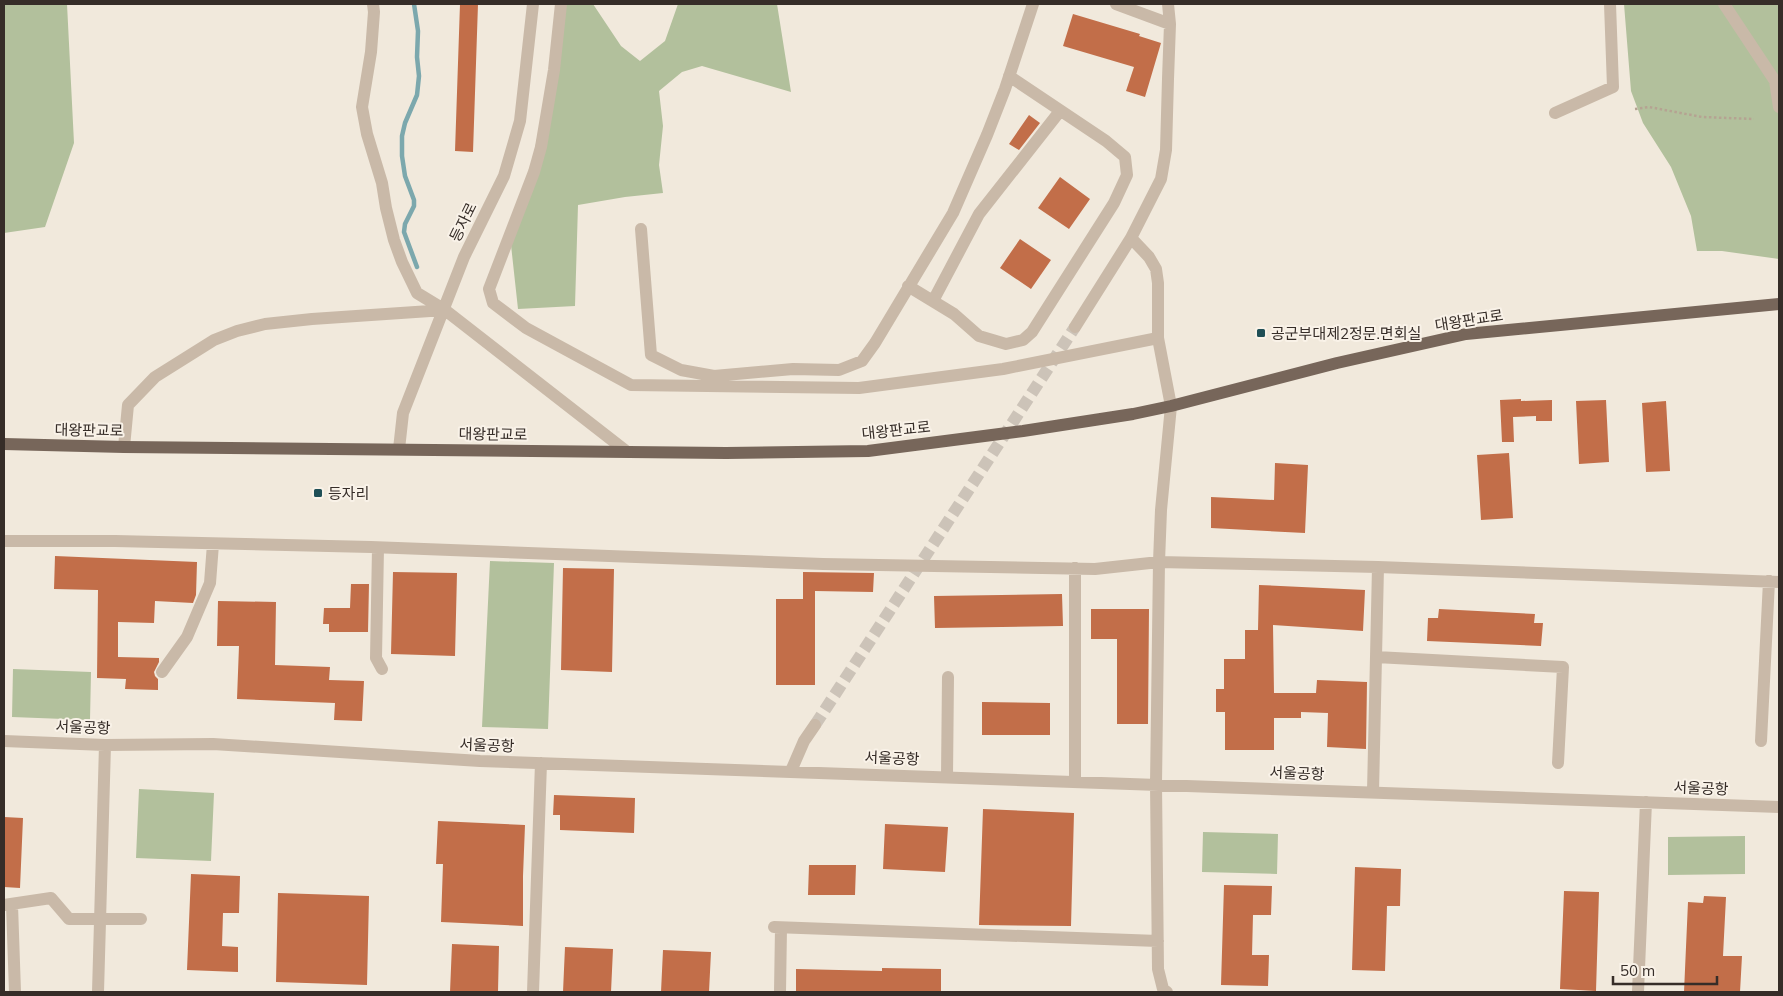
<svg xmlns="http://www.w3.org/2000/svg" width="1783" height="996" font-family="Mulish,'Noto Sans KR',sans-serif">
	<rect width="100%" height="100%" fill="#f1e9dc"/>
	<!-- green -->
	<path fill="#b2c09c" d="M4,4H67L74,143L45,227L4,233Z
		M564,4H593L621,46L640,61L665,41L678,4H777L791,92L702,66L682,72L659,91L663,126L659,165L663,193L625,197L578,205L575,306L518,309L511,245L520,223Z
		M1624,4H1779V259L1722,251H1697L1691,216L1671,167L1643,123L1631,91Z
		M490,561L554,563L548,729L482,727Z
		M13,669L91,672L90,720L12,717Z
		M139,789L214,793L211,861L136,858Z
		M1203,832L1278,834L1277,874L1202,872Z
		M1745,836V874L1668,875V837Z"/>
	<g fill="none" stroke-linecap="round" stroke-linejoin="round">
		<!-- stream -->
		<path stroke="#7ca8ad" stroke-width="4.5" d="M414,4L418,31L417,57L419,76L417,95L405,123L402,136V156L405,176L414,200V206L405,224L404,232L417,267"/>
	</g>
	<!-- building -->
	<path fill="#c26e49" d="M460,4H478L473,152L455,151Z
		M1073,14L1140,34L1139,36L1161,43L1145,97L1126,91L1134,67L1063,46Z
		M1029,115L1040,123L1019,150L1009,144Z
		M1060,177L1090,199L1069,229L1038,208Z
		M1020,239L1051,260L1031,289L1000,268Z
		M1521,399V401L1552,400V421H1536V416L1513,417L1514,442H1502L1500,400Z
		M1606,400L1609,462L1579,464L1576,401Z
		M1666,401L1670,471L1646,472L1642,403Z
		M1509,453L1513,518L1481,520L1477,455Z
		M1275,463L1308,465L1305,533L1211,528V497L1274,500Z
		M55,556L197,562L196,595L193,603L155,601L154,623L118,622V657L159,658V662L154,672L155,676L158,679V690L125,689L126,679L97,678L98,590L54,589Z
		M563,568L614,569L612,672L561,670Z
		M393,572L457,573L455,656L391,654Z
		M803,572L874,573L873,592L815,591V685H776V599H803Z
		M351,584H369L368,632H329V624H323L324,608H350Z
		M1259,585L1365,590L1363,631L1273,625L1274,693H1316L1317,680L1367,682L1366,749L1327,747L1328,713L1301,712V718H1274V750H1225V712H1216V689H1224V659H1245V630H1258Z
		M1062,594L1063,626L935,628L934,596Z
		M218,601L276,602L275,665L330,667L329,680L364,681L362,721L334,720L335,703L237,699L239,646H217Z
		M1091,609H1149L1148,724H1117V639H1091Z
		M1439,609L1535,614L1534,623H1543L1541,646L1427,641L1428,618H1438Z
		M982,702L1050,703V735H982Z
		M554,795L635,798L634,833L560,830V815H553Z
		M983,809L1074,813L1071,926L979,925Z
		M4,817L23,818L20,888L4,887Z
		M438,821L525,825L523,876V926L441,922L443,864H436Z
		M885,824L948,827L945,872L883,869Z
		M809,865H856L855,895H808Z
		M1355,867L1401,869L1400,906H1387L1385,971L1352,970Z
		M191,874L240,876L239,913H223L222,946L238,947V972L187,970Z
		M1224,885L1272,886L1271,915H1253L1252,955H1269L1268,986L1221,985Z
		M1564,891L1599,892L1596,991L1560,989Z
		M278,893L369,896L367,985L276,982Z
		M1704,896L1726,897L1723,956H1742L1740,992H1684L1688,902L1703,903Z
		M452,944L499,946L498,992H450Z
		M565,947L613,949L611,992H563Z
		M663,950L711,952L709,992H661Z
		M882,968L941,969V992H796V969L882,971Z"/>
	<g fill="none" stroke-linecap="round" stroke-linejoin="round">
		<!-- minor-tunnel -->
		<path stroke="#ccc3b8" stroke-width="12" stroke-dasharray="12 6" stroke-linecap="butt" d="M815,725L1075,327"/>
		<!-- path -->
		<path stroke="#b5a392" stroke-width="2.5" stroke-dasharray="2.5 2.5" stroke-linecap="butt" d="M1635,109L1649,107L1702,117L1754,119"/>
		<!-- minor -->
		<path stroke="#c9b9a8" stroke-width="12" d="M373,4L374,12L371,52L362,107L367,134L382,183L386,208L394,240L402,262L417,293L445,310L626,451
			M561,4L554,70L541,147L534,172L489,289L493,303L526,328L631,385L859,388L1003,369L1158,338
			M1116,4L1170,24
			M1724,4L1775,81L1779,107
			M1555,113L1613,87L1610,4
			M641,229L651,355L681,370L714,376L793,369L839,370L862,361L875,343L953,213L987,135L1005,89L1033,4
			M1131,238L1149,257L1156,269L1158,283V338L1171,406L1161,510L1159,562L1156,784L1158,969L1163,989L1167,992
			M908,286L954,314L979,336L1006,344L1023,340L1032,332L1114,203L1127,175L1125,157L1106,141L1009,76
			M933,301L979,214L1060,111
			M1075,327L1131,238L1161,179L1166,150L1168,79L1170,24L1168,4
			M124,447L128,405L155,377L214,340L237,331L265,324L312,319L445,310
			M399,449L403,413L464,257L504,176L520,121L533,4
			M4,541H115L371,547L823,564L1095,569L1159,562L1378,567L1779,582
			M378,548L376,658L382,669
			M1075,568V781
			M1376,657L1563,667L1558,763
			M162,672L187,637L210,583L213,544
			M4,741L105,745L213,744L480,761L1779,807
			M1761,741L1769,581
			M791,771L804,741L815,725
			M947,776L948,677
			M1373,792L1378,567
			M4,905L51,898L69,919H141
			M12,905L15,992
			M774,927L1158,941
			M98,992L105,745
			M533,992L541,763
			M780,992L781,928
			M1638,992L1646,802"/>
		<!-- major -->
		<path stroke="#77665a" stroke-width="12" d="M4,444L124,447L726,453L868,451L1023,431L1133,414L1171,406L1337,363L1466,334L1779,304"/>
	</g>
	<!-- markers -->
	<g fill="#1f4f56" stroke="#f9f2e8" stroke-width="2">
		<rect x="1256" y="328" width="10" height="10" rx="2.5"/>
		<rect x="313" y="488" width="10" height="10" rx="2.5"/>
	</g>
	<g text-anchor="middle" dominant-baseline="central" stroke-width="4" stroke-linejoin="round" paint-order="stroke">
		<!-- street labels -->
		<g font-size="15" fill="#362d28" stroke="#f9f2e8">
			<text transform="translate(463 222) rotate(-64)">등자로</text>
			<text transform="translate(1469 320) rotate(-9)">대왕판교로</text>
			<text transform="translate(89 430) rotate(1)">대왕판교로</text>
			<text transform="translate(896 430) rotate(-6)">대왕판교로</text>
			<text transform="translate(493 434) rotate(1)">대왕판교로</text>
			<text transform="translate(83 727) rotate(2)">서울공항</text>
			<text transform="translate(487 745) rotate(2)">서울공항</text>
			<text transform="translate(892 758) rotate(2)">서울공항</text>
			<text transform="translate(1297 773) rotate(2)">서울공항</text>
			<text transform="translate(1701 788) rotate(2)">서울공항</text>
		</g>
		<!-- poi labels -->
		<g font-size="15" fill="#362d28" stroke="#f9f2e8" text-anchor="start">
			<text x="1271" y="333">공군부대제2정문.면회실</text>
			<text x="328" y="493">등자리</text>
		</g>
	</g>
	<!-- border -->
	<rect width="1783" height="996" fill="none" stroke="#362d28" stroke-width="10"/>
	<!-- scale -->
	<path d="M1613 976v8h104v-8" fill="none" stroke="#362d28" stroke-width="2.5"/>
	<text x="1620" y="976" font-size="15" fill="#362d28" stroke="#f9f2e8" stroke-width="4" paint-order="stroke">50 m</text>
</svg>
